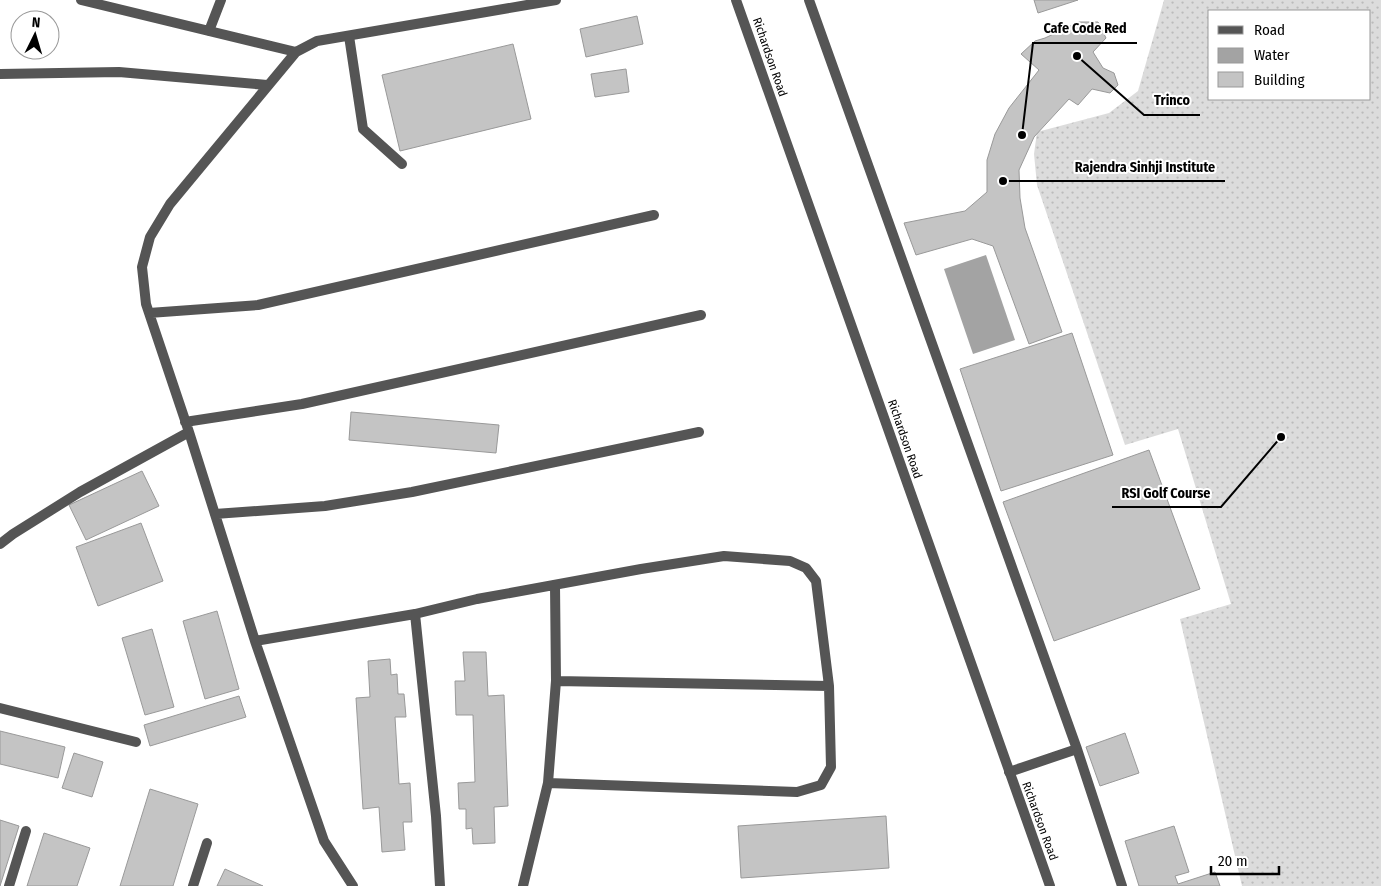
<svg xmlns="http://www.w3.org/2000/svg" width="1381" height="886" font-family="'Fira Sans Condensed',sans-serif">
	<defs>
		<pattern id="grass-dots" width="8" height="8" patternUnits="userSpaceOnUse" patternTransform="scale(1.25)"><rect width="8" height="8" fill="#dcdcdc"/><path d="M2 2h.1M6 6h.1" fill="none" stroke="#bbb" stroke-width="1.8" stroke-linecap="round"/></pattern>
	</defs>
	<rect width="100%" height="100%" fill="#fff"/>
	<!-- grass -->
	<path fill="url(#grass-dots)" fill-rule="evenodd" d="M1164,0H1381V886H1242L1180,619L1231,604L1178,429L1125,445L1037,185L1034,154L1037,132L1109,113L1138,91ZM1210,11H1370V99H1210Z"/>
	<!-- water -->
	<path fill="#a3a3a3" d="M986,255L1015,340L973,354L944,269Z"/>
	<!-- building -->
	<path fill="#c4c4c4" stroke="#999" d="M1034,0H1078L1038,13Z
		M637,16L643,44L586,57L580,29Z
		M1079,22H1098L1106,38L1093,52L1103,68L1114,73L1118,85L1110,93L1092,89L1078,105L1069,99L1034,137L1019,170L1020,198L1025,228L1062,332L1029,344L993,246L972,239L916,255L904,223L965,211L987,192V160L995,134L1009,108L1039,70L1021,54L1035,41L1045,38Z
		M513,44L531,119L400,151L382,75Z
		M626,69L629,92L595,97L591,74Z
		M1072,333L1113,455L1001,491L960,369Z
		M351,412L499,425L496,453L349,440Z
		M1149,450L1200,589L1054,641L1003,502Z
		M142,471L159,506L86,540L69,505Z
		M141,523L163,581L98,606L76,547Z
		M217,611L239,689L205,699L183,621Z
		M152,629L174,707L145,715L122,638Z
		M463,652H486L488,696L504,695L508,806L494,807L495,843L473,844L472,828L466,829V809H459L458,783L475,782L473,715H456L455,681H465Z
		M390,659L391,675L397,674L398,694H404L406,717H395L399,784L410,783L412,822H403L405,850L382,852L379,807L363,809L356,698L370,697L368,661Z
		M239,696L246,717L150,746L144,725Z
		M0,731L65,747L58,778L0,764Z
		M1125,733L1139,773L1100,786L1086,747Z
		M74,753L103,762L92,797L62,788Z
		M150,789L198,804L173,886H120Z
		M886,816L889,868L741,878L738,826Z
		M0,820L19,826L0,886Z
		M1174,826L1189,872L1175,876L1178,884L1215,872L1220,886H1139L1125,841Z
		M44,833L90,848L77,886H27Z
		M225,869L263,886H217Z"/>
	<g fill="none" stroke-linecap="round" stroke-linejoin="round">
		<!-- service -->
		<path stroke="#555" stroke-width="10" d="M81,0L296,52
			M809,0L1077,749L1122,886
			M209,31L221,0
			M349,36L363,129L402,164
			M0,74L119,72L267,85
			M149,313L258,305L654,215
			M185,422L302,404L701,315
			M215,514L325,506L412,492L699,432
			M0,544L13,534L80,492L189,432
			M415,614L436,816L440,886
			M255,641L415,614L477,599L641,569L724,556L790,561L806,568L816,581L829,686L831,767L821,785L797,792L548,783
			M556,681L829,686
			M0,708L136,742
			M1009,772L1077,749
			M9,886L26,831
			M193,886L207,843
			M353,886L324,841L255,641L189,432L146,304L142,267L150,237L170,204L296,52L317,41L556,0
			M523,886L548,783L556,681L555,585"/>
		<!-- tertiary -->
		<path stroke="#555" stroke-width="10" d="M736,0L1050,886"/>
	</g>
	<g text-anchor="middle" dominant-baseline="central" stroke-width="4" stroke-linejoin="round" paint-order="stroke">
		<!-- street labels -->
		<g font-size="12" fill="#000" stroke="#fff">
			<text transform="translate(770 57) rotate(71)">Richardson Road</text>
			<text transform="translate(905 439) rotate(71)">Richardson Road</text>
			<text transform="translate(1040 821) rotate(70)">Richardson Road</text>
		</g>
	</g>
	<!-- callouts -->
	<path fill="none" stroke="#000" stroke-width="2" d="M1022 135L1033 43H1137M1077 56L1144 115H1200M1003 181L1065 181H1225M1281 437L1221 507H1112"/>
	<g fill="#000" stroke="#fff" stroke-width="2">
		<circle cx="1022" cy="135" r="5"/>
		<circle cx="1077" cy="56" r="5"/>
		<circle cx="1003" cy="181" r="5"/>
		<circle cx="1281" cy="437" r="5"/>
	</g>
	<g font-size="14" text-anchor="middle" font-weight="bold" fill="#000" stroke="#fff" stroke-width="4" stroke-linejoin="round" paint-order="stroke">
		<text x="1085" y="33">Cafe Code Red</text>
		<text x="1172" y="105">Trinco</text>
		<text x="1145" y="172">Rajendra Sinhji Institute</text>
		<text x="1166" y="498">RSI Golf Course</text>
	</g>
	<!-- legend -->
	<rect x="1208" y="10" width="162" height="90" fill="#ffffff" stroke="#999999"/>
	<rect x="1218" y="26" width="25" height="8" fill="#555555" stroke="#999999"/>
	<text x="1254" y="35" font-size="15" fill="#000000">Road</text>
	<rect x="1218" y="48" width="25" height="15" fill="#a3a3a3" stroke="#999999"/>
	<text x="1254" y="60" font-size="15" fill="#000000">Water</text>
	<rect x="1218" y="72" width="25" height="15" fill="#c4c4c4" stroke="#999999"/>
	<text x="1254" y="85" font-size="15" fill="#000000">Building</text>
	<!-- north arrow -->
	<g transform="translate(35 35) rotate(5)"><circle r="24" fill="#ffffff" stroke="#999999"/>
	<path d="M0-4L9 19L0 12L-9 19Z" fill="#000000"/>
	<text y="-8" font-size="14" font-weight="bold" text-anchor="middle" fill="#000000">N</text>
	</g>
	<!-- scale -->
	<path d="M1211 866v8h68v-8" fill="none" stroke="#000000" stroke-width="2.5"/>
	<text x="1218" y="866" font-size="15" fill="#000000" stroke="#ffffff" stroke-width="4" paint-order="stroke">20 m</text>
</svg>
